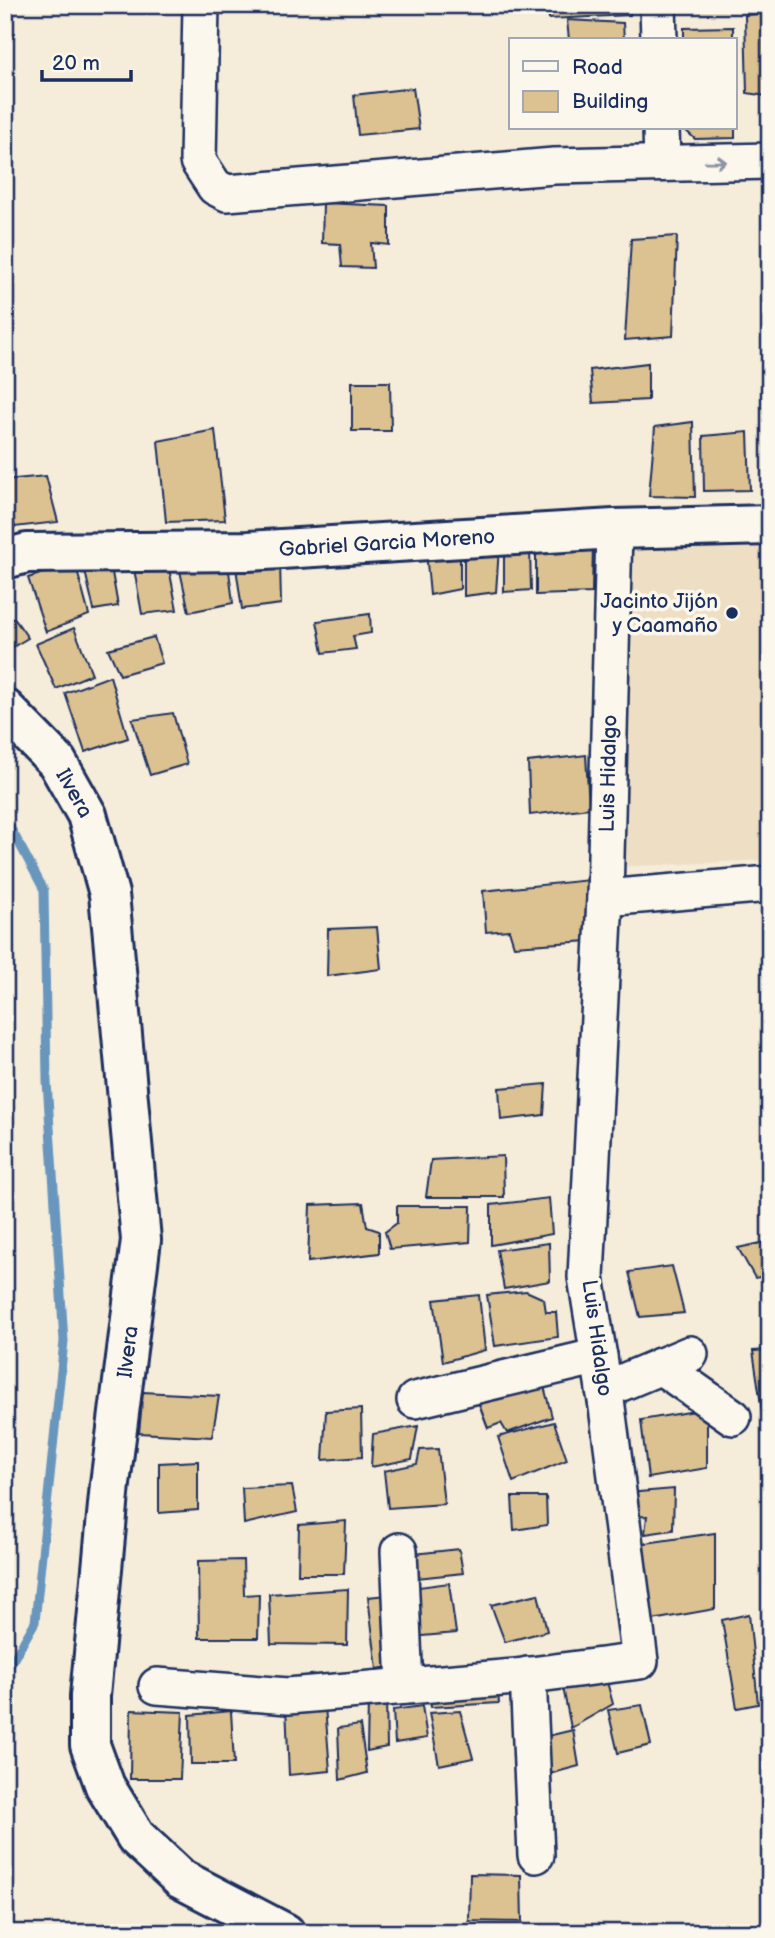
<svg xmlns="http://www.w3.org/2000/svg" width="775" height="1938" font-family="'Balsamiq Sans',sans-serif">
	<rect width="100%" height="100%" fill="#f5ecda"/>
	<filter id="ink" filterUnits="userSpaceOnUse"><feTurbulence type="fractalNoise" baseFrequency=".0143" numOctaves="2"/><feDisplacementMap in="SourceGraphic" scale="14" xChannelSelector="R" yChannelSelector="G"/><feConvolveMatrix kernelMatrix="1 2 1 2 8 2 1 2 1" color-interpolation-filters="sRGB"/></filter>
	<g filter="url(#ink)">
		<!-- built -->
		<path fill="#eedfc4" d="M664,5H770V11L664,14Z
			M770,537V860L615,867L625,542Z"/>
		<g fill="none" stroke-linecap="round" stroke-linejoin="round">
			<!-- stream -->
			<path stroke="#6896bd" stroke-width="9" d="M5,817L44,890L47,1082L64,1341L35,1622L5,1674"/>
		</g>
		<!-- building -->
		<path fill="#dcc191" stroke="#1b2f5e" stroke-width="2" d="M548,5H630V15L549,19Z
			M770,13V41H764L766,96L747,93L745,15Z
			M567,20L623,23L624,40H569Z
			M733,27V40H684V28Z
			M413,88L419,129L358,135L354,95Z
			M683,128H735V138L695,139Z
			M323,203L389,206V245L371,243L373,268L342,267L340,244L322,243Z
			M677,236L673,336L625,340L631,239Z
			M648,363V400L593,403L590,370Z
			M352,382H390L391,431H352Z
			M693,422L695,497L649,496L655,427Z
			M215,430L225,520L166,522L158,441Z
			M748,432L750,490L704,491L703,436Z
			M46,476L58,522L15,527L5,492V480Z
			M593,543L592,593L536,595V547Z
			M460,548V589L430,595L426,552Z
			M464,548H499L496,592L464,596Z
			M530,548L531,590L504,592V550Z
			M280,560L281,604L242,609L235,561Z
			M75,563L89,615L46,632L28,578Z
			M228,563L233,603L189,612L179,566Z
			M111,567L118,606L94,610L85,571Z
			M169,568L177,610L142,614L134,569Z
			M370,614L371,633L353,636L356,649L323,653L317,621Z
			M14,618L28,638L11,648L5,639V624Z
			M74,628L92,674L56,689L36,644Z
			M154,637L162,663L120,675L108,649Z
			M110,676L128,738L85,752L65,693Z
			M173,713L187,764L150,775L132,719Z
			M586,755L589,808L530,815L528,762Z
			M589,880V941L514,946L509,930L486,932L483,891Z
			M377,927L381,969L327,976L328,929Z
			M546,1084L544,1115L501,1120L499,1088Z
			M503,1156L504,1197H426L431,1160Z
			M549,1198L552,1234L491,1245V1205Z
			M363,1203L367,1227L379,1231V1253L308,1262L310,1205Z
			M397,1206H471L470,1242L390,1249L385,1232L397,1223Z
			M770,1241V1275L755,1278L738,1248Z
			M549,1243L550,1281L504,1289L497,1250Z
			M672,1266L684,1313L640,1317L629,1272Z
			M526,1291L544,1299L546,1312H556L558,1337L495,1346L487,1295Z
			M479,1295L485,1350L443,1362L434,1300Z
			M770,1350V1409L762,1411L753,1351Z
			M540,1371L552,1417L507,1433L501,1423L488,1428L474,1391Z
			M143,1392L219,1396L212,1437L139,1433Z
			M361,1409L362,1457L323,1460L326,1411Z
			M707,1409V1468L648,1478L641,1420Z
			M554,1422L567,1460L513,1482L498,1437Z
			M418,1426L412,1459L371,1467L373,1434Z
			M438,1449L444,1504L388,1508L384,1471L417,1464L420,1450Z
			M198,1461V1510L159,1513V1463Z
			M292,1486L297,1512L244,1524L242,1488Z
			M674,1489L673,1530L645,1534L647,1516L625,1517L627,1493Z
			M512,1497H546L547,1525L514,1530Z
			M346,1521L344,1574H298L299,1525Z
			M715,1533V1609L641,1622L632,1545Z
			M459,1549L463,1573L408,1579L405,1555Z
			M243,1560L244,1595L259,1594L258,1638H199L198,1561Z
			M449,1583L456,1633L411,1637L403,1589Z
			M348,1589L347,1645L271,1644L269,1594Z
			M538,1594L547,1631L505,1642L491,1605Z
			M387,1595L401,1665L377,1669L368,1597Z
			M749,1614L758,1704L737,1708L722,1620Z
			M603,1667L613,1704L571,1728L561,1677Z
			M497,1684L499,1703L431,1707L427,1691Z
			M386,1698L387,1747L367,1751L368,1700Z
			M642,1705L651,1745L618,1753L608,1710Z
			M286,1706H325L330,1771L289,1775Z
			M422,1706L427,1738L395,1743L393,1710Z
			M131,1710L183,1712L180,1779H130Z
			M231,1711L234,1764H191L190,1715Z
			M460,1711L473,1758L439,1765L429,1713Z
			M360,1725L367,1773L340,1780L338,1728Z
			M573,1730L579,1766L538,1777L535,1739Z
			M470,1874L521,1875L522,1922L469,1921Z"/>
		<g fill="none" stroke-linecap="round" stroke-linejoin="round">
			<defs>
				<g id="street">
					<path d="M201,5L198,161L215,187L227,193L554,166L770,161"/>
					<path d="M658,5L659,40"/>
					<path d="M661,128L662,163"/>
					<path d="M605,898L770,884"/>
					<path d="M660,1366L733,1417"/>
					<path d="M604,1390L690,1354"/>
					<path d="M415,1400L599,1356"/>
					<path d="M399,1551L405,1686"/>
					<path d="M528,1675L536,1855"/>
					<path id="s1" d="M157,1686L288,1696L515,1677L640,1661L607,1407L586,1277L605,898L614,529"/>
				</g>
				<g id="secondary">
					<path id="s2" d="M5,559L27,553L248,551L614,529L770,525"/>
					<path id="s3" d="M5,709L57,762L87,815L109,894L141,1240L110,1484L90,1696V1745L105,1786L136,1837L181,1879L285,1933"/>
				</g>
			</defs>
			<!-- street casing -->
			<use href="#street" stroke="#1b2f5e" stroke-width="40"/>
			<!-- secondary casing -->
			<use href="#secondary" stroke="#1b2f5e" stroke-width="44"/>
			<!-- street -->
			<use href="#street" stroke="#fbf7ec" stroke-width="35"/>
			<!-- secondary -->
			<use href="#secondary" stroke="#fbf7ec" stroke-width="38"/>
		</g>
		<!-- one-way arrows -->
		<defs><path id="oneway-shaft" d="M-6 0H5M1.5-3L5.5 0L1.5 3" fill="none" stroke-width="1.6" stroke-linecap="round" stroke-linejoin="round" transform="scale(1.75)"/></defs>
		<use stroke="#8b93a5" href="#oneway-shaft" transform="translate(716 162) rotate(-1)"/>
	</g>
	<!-- markers -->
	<circle fill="#1b2f5e" stroke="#fbf7ec" stroke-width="2.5" cx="732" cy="613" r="7"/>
	<g text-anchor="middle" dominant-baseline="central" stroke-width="7" stroke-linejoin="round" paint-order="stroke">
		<!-- street labels -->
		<g font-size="21" fill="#1b2f5e" stroke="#fbf7ec">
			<text stroke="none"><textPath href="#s2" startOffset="383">Gabriel Garcia Moreno</textPath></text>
			<text stroke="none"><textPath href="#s1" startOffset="1377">Luis Hidalgo</textPath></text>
			<text stroke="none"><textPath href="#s3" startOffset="110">Ilvera</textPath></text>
			<text transform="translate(597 1338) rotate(82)">Luis Hidalgo</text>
			<text transform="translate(128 1352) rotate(-83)">Ilvera</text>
		</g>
		<!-- poi labels -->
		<g font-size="21" fill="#1b2f5e" stroke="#fbf7ec" text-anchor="end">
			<text x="718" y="601">Jacinto Jijón<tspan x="718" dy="24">y Caamaño</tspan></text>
		</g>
	</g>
	<!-- margin -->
	<rect width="775" height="1938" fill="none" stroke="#fbf7ec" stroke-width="28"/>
	<rect x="14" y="14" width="747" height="1910" fill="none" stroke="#1b2f5e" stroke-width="2.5" filter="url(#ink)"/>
	<!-- legend -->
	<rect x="509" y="38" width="228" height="91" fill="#fbf7ec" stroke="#a1a7b3" stroke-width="2"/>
	<rect x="523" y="61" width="35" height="10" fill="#fbf7ec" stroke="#a1a7b3" stroke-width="2"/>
	<text x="572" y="74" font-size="21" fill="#1b2f5e">Road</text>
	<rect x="523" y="91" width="35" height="21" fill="#dcc191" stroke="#a1a7b3" stroke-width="2"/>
	<text x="572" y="108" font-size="21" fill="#1b2f5e">Building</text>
	<!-- scale -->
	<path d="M42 70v10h89v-10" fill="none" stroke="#1b2f5e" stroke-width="3.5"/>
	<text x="52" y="70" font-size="21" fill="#1b2f5e" stroke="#fbf7ec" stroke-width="5" paint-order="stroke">20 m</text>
</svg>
